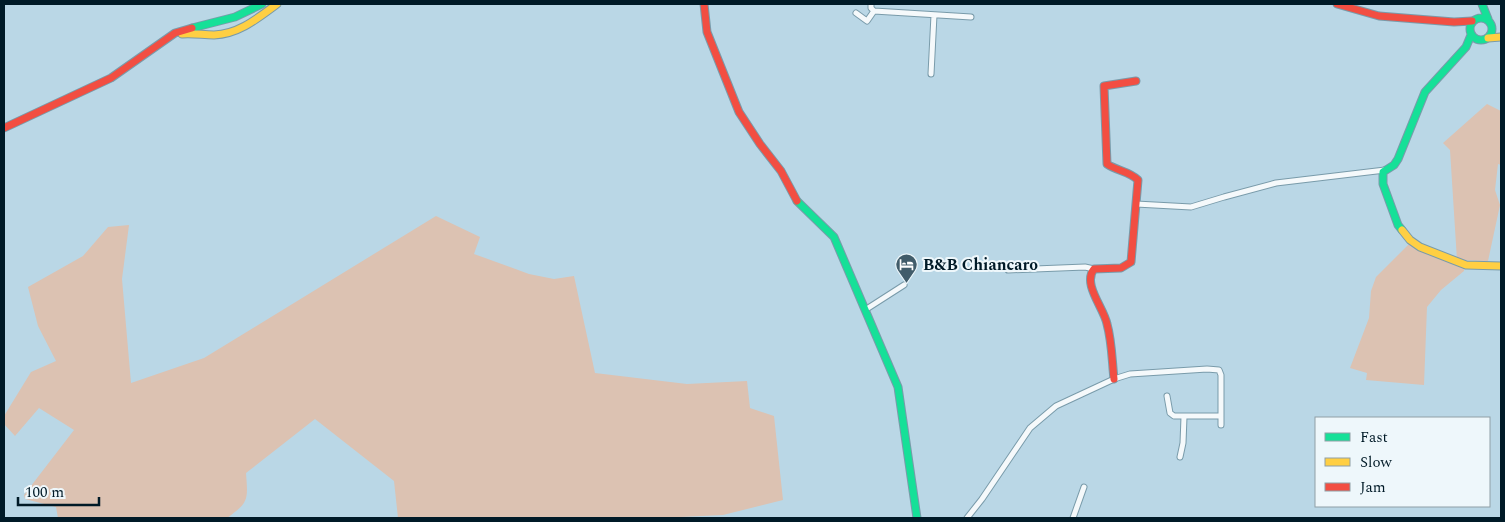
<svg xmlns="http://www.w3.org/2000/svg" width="1505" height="522" font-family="Spectral,serif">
	<rect width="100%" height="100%" fill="#bad7e6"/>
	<!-- green -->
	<path fill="#dcc2b2" d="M1487,104L1501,111V165L1498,164L1495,190L1500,205L1488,261L1457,260L1450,150L1443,143Z
		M436,216L480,237L474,254L529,274L554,279L574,276L595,373L687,384L747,381L750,408L774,416L783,500L723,515L659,518H398L394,481L315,419L246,473C248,500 249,502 227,518H58L56,507L25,499L24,495L74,430L39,408L15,436L4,424V416L31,372L56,361L38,326L28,287L83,256L108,227L129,225L122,279L131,383L204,358Z
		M1409,244L1464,266V271L1441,290L1427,307L1424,385L1366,380L1367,373L1350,368L1369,318L1371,291L1376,277Z"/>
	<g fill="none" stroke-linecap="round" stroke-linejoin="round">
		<defs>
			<path id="street" d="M871,4V8L874,11L971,17
				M856,13L867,21L874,11
				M931,74L934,15
				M1136,204L1191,207L1224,197L1276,183L1385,170
				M1008,270L1085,267L1094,269
				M865,310L904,285
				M1167,396L1170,413L1174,416H1221
				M1180,457L1183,443L1184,417
				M967,518L982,499L1030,428L1056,406L1114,379L1130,374L1207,369L1219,370L1221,375V425
				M1073,518L1084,487"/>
			<path id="fast" d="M1482,4L1488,19
				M1470 29a11 11 0 1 1 22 0a11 11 0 1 1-22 0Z
				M192,28L235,17L262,4
				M797,201L834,237L898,387L917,518
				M1402,230L1398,225L1383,184V172L1394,165L1398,159L1425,92L1466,47L1471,35"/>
			<path id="slow" d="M182,34C193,33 203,35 214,35C239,34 258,18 277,4
				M1488,38L1501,37
				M1402,230L1410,240L1420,247L1466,265L1501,266"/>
			<path id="jam" d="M704,4L707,32L739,112L760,144L781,171L797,201
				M1337,4L1379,16L1454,22L1472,21
				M4,128L111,78L175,33L192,28
				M1114,379C1112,361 1112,342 1107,324C1104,308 1082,284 1094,269L1121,268L1131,262L1138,180C1129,171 1117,171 1107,164L1104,86L1136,81"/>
		</defs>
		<!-- street casing -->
		<use href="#street" stroke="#799baa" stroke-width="7"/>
		<!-- fast casing -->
		<use href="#fast" stroke="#799baa" stroke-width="9"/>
		<!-- slow casing -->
		<use href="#slow" stroke="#799baa" stroke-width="9"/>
		<!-- jam casing -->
		<use href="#jam" stroke="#799baa" stroke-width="9"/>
		<!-- street -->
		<use href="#street" stroke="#f5f9fb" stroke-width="5"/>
		<!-- fast -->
		<use href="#fast" stroke="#16e098" stroke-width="7"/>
		<!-- slow -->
		<use href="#slow" stroke="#ffcf43" stroke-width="7"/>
		<!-- jam -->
		<use href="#jam" stroke="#f24e42" stroke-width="7"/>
	</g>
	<!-- icons -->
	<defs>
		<symbol id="hotel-pin" viewBox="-11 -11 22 30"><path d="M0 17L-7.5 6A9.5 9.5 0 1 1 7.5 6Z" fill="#415c6a" stroke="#eef7fb"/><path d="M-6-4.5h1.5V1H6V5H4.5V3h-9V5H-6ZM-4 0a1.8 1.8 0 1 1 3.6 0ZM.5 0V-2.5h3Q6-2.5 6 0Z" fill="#fff"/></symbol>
	</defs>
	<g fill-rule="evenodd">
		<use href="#hotel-pin" x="894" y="252" width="25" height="34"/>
	</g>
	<g text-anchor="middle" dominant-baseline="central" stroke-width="4" stroke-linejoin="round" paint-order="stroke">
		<!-- poi labels -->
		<g font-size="16" font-weight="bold" fill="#001a27" stroke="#eef7fb" text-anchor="start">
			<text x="923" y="265">B&amp;B Chiancaro</text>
		</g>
	</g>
	<!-- border -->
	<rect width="1505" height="522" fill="none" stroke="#001a27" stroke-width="10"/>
	<!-- legend -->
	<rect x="1315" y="417" width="175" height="90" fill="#eef7fb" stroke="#8f9fa6"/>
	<rect x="1325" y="433" width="25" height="8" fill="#16e098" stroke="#8f9fa6"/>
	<text x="1360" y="442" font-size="15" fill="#001a27">Fast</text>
	<rect x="1325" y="458" width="25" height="8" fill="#ffcf43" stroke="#8f9fa6"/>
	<text x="1360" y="467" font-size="15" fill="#001a27">Slow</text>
	<rect x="1325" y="483" width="25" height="8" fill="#f24e42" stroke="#8f9fa6"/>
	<text x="1360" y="492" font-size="15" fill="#001a27">Jam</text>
	<!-- scale -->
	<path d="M18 497v8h81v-8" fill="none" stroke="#001a27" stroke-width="2.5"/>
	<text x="25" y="497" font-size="15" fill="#001a27" stroke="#eef7fb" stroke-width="4" paint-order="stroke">100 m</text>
</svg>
